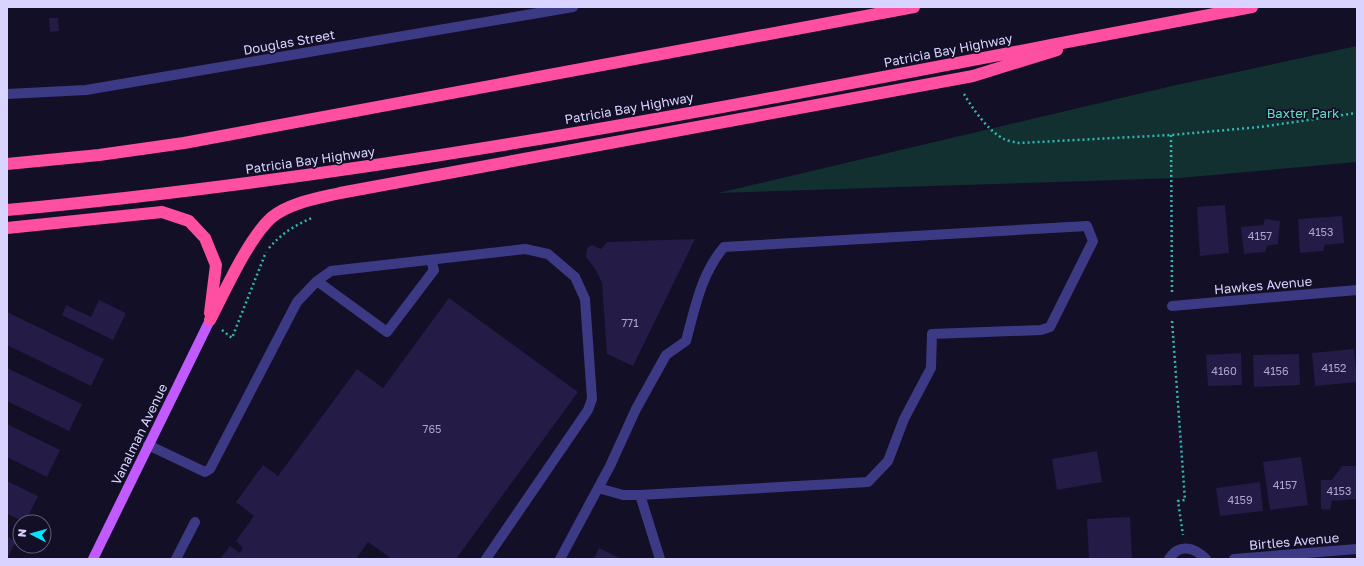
<svg xmlns="http://www.w3.org/2000/svg" width="1364" height="566" font-family="'Golos Text',sans-serif">
	<rect width="100%" height="100%" fill="#130f26"/>
	<!-- green -->
	<path fill="#12302f" d="M1357,46V162L1179,178L718,193L1172,86Z"/>
	<!-- building -->
	<path fill="#241b47" d="M49,18H58L59,31L50,32Z
		M1225,205L1229,253L1200,256L1197,207Z
		M1342,216L1344,243L1325,245L1323,251L1300,253L1298,219Z
		M1265,219L1280,221L1278,244L1267,246L1265,252L1244,254L1241,227L1263,225Z
		M695,239L633,366L607,354L602,283L596,270L586,257L587,248L592,245L601,249L607,242Z
		M449,298L578,392L456,559H392L368,542L356,559H220L230,546L240,553L243,548L236,541L254,516L236,502L263,465L278,476L357,369L383,388Z
		M99,300L126,313L113,340L62,315L66,305L91,317Z
		M7,312L104,359L91,386L7,345Z
		M1354,349L1357,382L1315,386L1312,353Z
		M1241,353L1242,385L1208,386L1206,355Z
		M1299,354L1300,385L1254,387L1253,355Z
		M7,368L82,404L69,431L7,401Z
		M7,424L60,450L47,477L7,457Z
		M1097,451L1102,482L1057,490L1052,459Z
		M1301,457L1308,505L1270,510L1263,462Z
		M1342,466H1357V499L1332,501L1330,510L1321,509V480H1332Z
		M7,481L38,496L25,522L7,514Z
		M1260,482L1263,511L1220,516L1216,488Z
		M1130,517L1132,559H1089L1087,519Z
		M7,537L16,541L7,559Z
		M599,548L621,559H594Z"/>
	<g fill="none" stroke-linecap="round" stroke-linejoin="round">
		<!-- path -->
		<path stroke="#2fb8b0" stroke-width="2.5" stroke-dasharray="2 3" stroke-linecap="butt" d="M964,94C972,108 989,132 1004,139C1008,141 1014,142 1019,143L1171,135L1260,127L1357,113
			M1171,135L1172,292
			M269,248C281,234 295,225 312,218
			M1172,321L1185,500L1178,501L1183,535
			M222,330L232,338L266,252"/>
		<!-- minor -->
		<path stroke="#3d3a85" stroke-width="10" d="M7,94L86,90L573,7
			M317,281L387,332L434,270L431,260
			M1172,306L1357,290
			M148,445L205,472L210,469L297,302L317,281L331,271L525,249L548,254L575,277L585,299L592,399L588,410L486,559
			M640,495L660,559
			M176,559L195,522
			M560,559L610,466L636,409L666,355L686,341C695,308 701,274 724,247L1087,226L1093,241L1050,327L1041,330L932,334L931,368L904,419L888,461L868,482L640,495H623L598,488
			M1169,559C1179,543 1194,547 1206,559
			M1234,559L1357,549"/>
		<!-- major -->
		<path stroke="#c25bff" stroke-width="10" d="M93,559L210,320"/>
		<!-- highway -->
		<path stroke="#ff4fa3" stroke-width="12" d="M7,164L99,155L184,143L914,7
			M7,210C426,172 839,84 1252,7
			M7,228L162,212L189,221L205,238L216,265L210,313
			M210,320C225,291 248,239 271,218C288,203 319,198 340,193L973,76L1057,50"/>
	</g>
	<g text-anchor="middle" dominant-baseline="central" stroke-width="3.5" stroke-linejoin="round" paint-order="stroke">
		<!-- number labels -->
		<g font-size="11" fill="#aca6d1">
			<text x="1321" y="231">4153</text>
			<text x="1260" y="235">4157</text>
			<text x="630" y="322">771</text>
			<text x="1334" y="367">4152</text>
			<text x="1224" y="370">4160</text>
			<text x="1276" y="370">4156</text>
			<text x="432" y="428">765</text>
			<text x="1285" y="484">4157</text>
			<text x="1339" y="490">4153</text>
			<text x="1240" y="499">4159</text>
		</g>
		<!-- street labels -->
		<g font-size="13" fill="#d9d4ff" stroke="#130f26">
			<text transform="translate(289 42) rotate(-10)">Douglas Street</text>
			<text transform="translate(948 50) rotate(-11)">Patricia Bay Highway</text>
			<text transform="translate(629 108) rotate(-10)">Patricia Bay Highway</text>
			<text transform="translate(310 160) rotate(-8)">Patricia Bay Highway</text>
			<text transform="translate(1263 285) rotate(-5)">Hawkes Avenue</text>
			<text transform="translate(139 434) rotate(-64)">Vanalman Avenue</text>
			<text transform="translate(1294 541) rotate(-5)">Birtles Avenue</text>
		</g>
		<!-- park labels -->
		<g font-size="13" fill="#5fe0c0" stroke="#130f26">
			<text x="1303" y="113">Baxter Park</text>
		</g>
	</g>
	<!-- border -->
	<rect width="1364" height="566" fill="none" stroke="#d9d4ff" stroke-width="16"/>
	<!-- north arrow -->
	<g transform="translate(32 534) rotate(276)"><circle r="19" fill="#130f26" stroke="#625e7d"/>
	<path d="M0-3L7 15L0 10L-7 15Z" fill="#00e5ff"/>
	<text y="-6" font-size="11" font-weight="bold" text-anchor="middle" fill="#d9d4ff">N</text>
	</g>
</svg>
